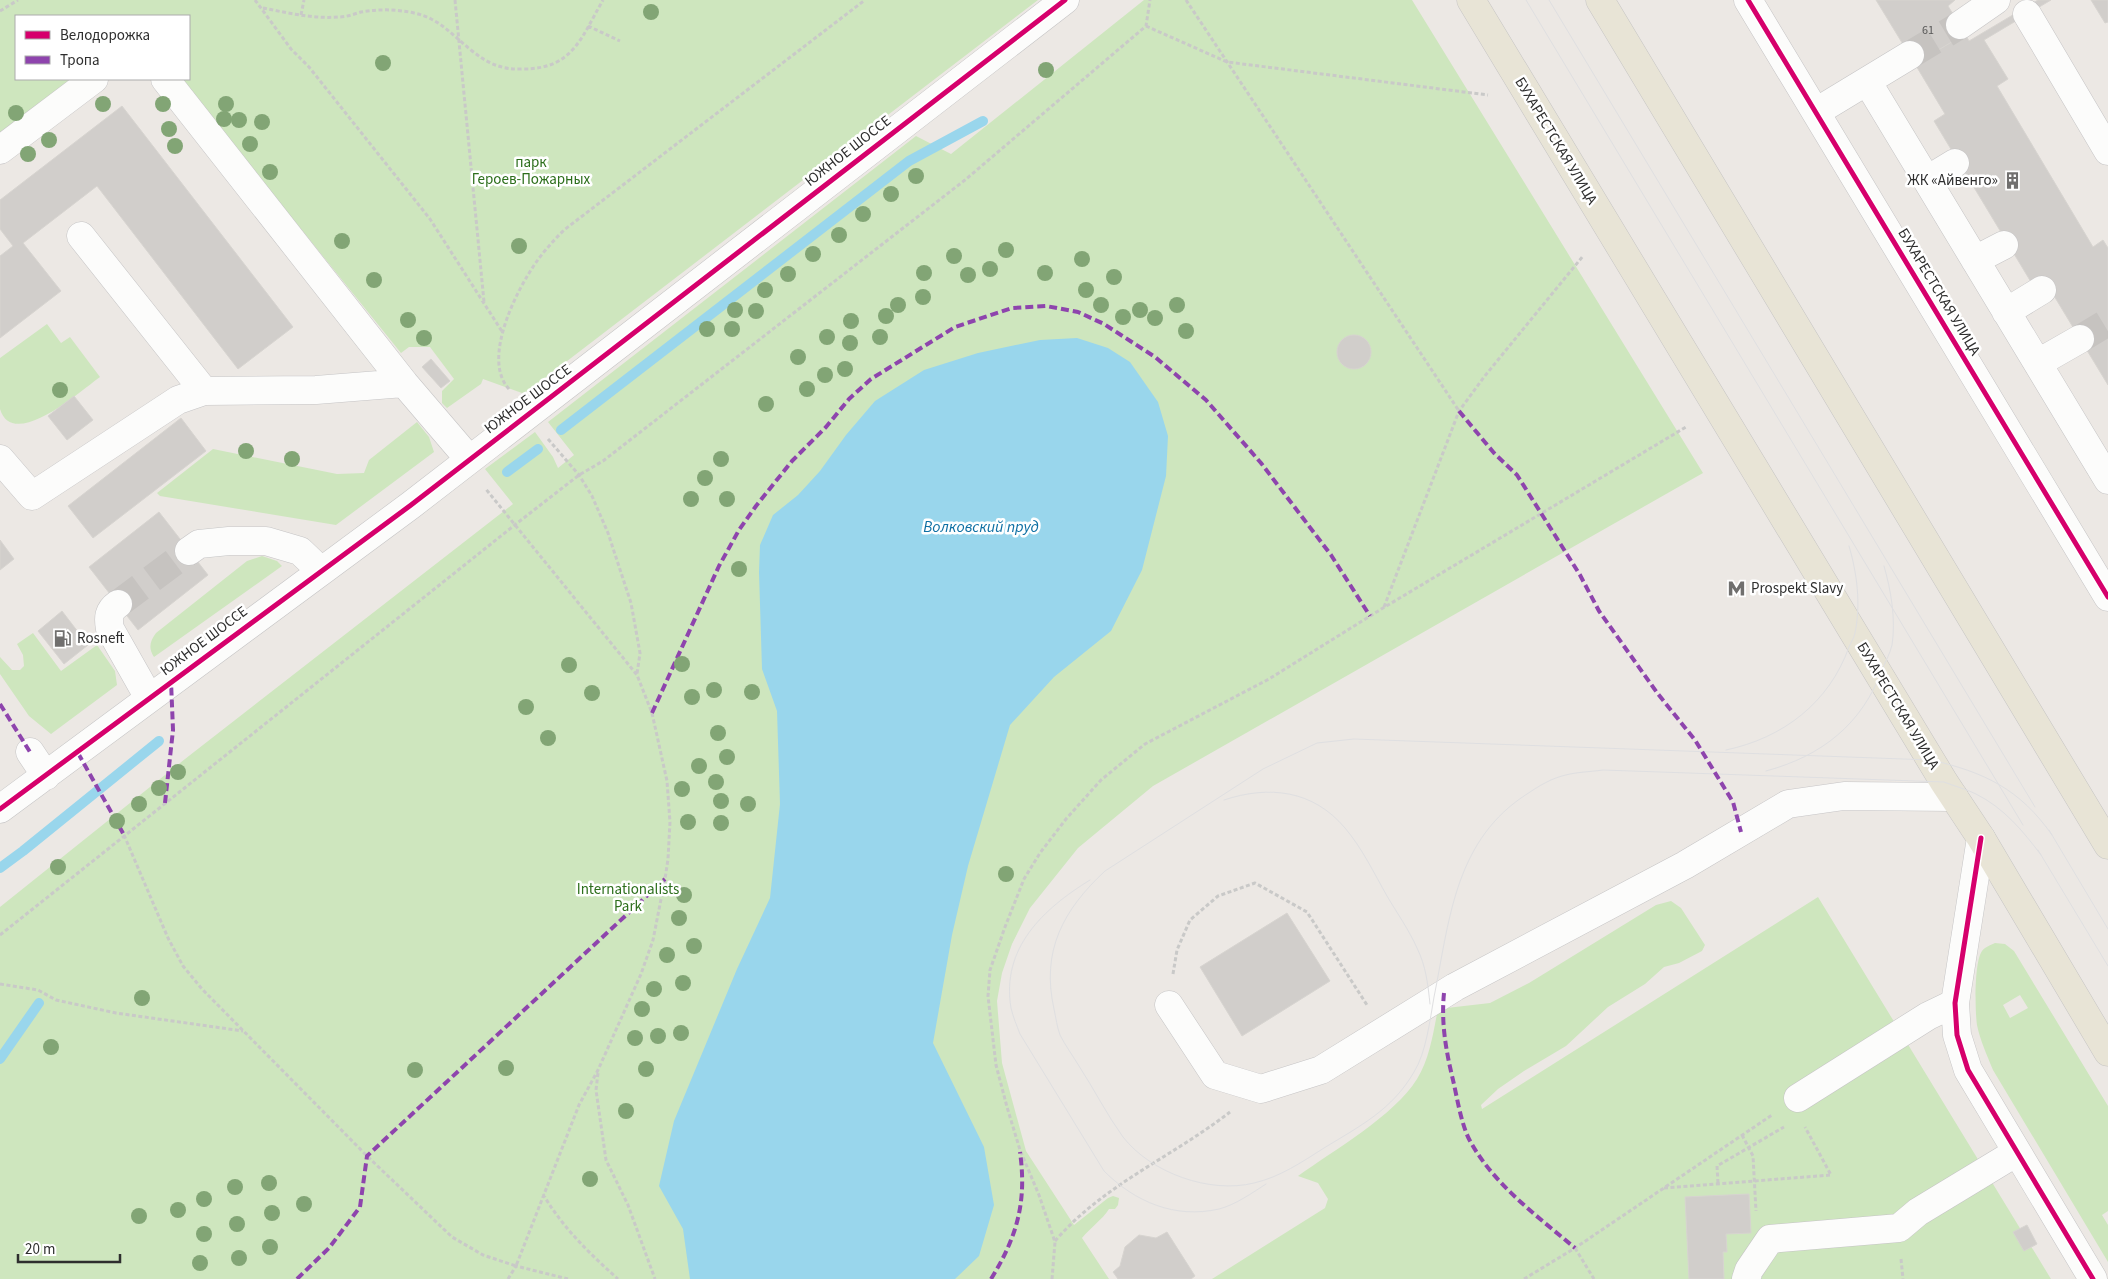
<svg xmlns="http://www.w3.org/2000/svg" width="2108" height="1279" font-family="'Source Sans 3',sans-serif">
	<rect width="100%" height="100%" fill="#ece8e4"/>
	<!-- green -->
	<path fill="#cee6be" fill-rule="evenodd" d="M0,0H1038L528,391L522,393L483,379L481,384L447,408L442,403V391L454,379L430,347H409L401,353L180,79H189V16H16V79H77L0,139Z
		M1144,0H1412L1703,473L1153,786L1078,848L1030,908L1012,944L1002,973L997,1001L1002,1063L1026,1151L1074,1225L1108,1198L1113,1196L1119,1198L1118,1205L1115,1209H1109C1102,1220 1091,1227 1082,1238L1109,1279H0V907L185,759L513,504L485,469L535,432L553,457L558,468L574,455L548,422L916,136L951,154Z
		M47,324L61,343L70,337L100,377C83,389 13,452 0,409C0,399 0,370 0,358Z
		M417,422L429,437L434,452L336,525L160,496L157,493L213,449L337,474L364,473L369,460Z
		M262,556L277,561L282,566L154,657C148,648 150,641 156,633L247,561Z
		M33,633L61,671L97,645L115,671L117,685L51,734L29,716L0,674V657L12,670H20L24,666L23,655L17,644Z
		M1818,897L2051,1279H1212L1325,1208L1328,1199L1318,1183L1298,1176C1334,1150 1394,1116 1417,1079C1430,1058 1433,1033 1438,1009L1490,1003L1529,983L1656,905L1671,901L1681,908L1705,945L1702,951L1679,963L1664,967L1645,984L1608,1007L1566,1046L1524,1071L1498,1089L1481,1105L1482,1109Z
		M1995,943L2005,944L2014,951L2108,1106V1211L2102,1215L2108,1225V1262L1993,1070C1987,1055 1980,1040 1977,1025C1975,1012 1974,962 1982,951C1985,947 1991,945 1995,943ZM2020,995L2028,1008L2010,1018L2003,1005Z"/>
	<!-- water -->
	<path fill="#99d6ec" d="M1077,338L1108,348L1130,362L1158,402L1168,436L1166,476L1142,570L1111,631L1054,677L1010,725L968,866L952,935L933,1043L984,1147L994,1205L979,1256L955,1279H690L683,1229L659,1186L674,1121L737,969L770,898L780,804L777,711L762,669L759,572L760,545L773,515L798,495L820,471L846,435L875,401L924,370L978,353L1040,340Z"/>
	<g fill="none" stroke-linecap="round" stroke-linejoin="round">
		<!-- stream -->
		<path stroke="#99d6ec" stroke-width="10" d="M561,430L909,161L983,121
			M507,472L538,449
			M0,868L23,851L159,741
			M0,1059L39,1003"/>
	</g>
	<!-- building -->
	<path fill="#d1cecb" stroke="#d7d4d0" d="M1876,0H1955L1948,6L1965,34L1915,64Z
		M2038,0H2051L1984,40L2008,79L1997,86L2093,247L2103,240L2108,248V385L2045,281L2034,287L1934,121L1945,114L1915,64L1965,34L1969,41Z
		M2091,0H2108V22L2105,23Z
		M122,106L293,327L238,369L97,186L23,243L61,291L0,338V256L13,246L0,229V200Z
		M1337 352a17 17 0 1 1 34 0a17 17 0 1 1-34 0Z
		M431,359L450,381L441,388L422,367Z
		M74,396L93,420L67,440L48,416Z
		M181,418L206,451L93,538L68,506Z
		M159,512L208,575L138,630L89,567Z
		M0,540L14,559L0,570Z
		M62,611L88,645L64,664L38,631Z
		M1287,913L1330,981L1242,1036L1200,967Z
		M1749,1194L1751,1233L1726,1234L1727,1252H1723L1724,1279H1689L1685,1197Z
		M2027,1225L2037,1244L2024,1251L2013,1232Z
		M1167,1232L1195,1276L1191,1279H1118L1113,1272L1120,1266L1125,1247L1139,1235L1156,1238Z"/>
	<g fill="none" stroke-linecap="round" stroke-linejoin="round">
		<!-- minor-tunnel -->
		<path stroke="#c6c3c0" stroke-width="28" stroke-dasharray="28 14" stroke-linecap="butt" d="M1910,55L1960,25
			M2080,339L2108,322
			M118,604L189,551"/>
		<defs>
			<path id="minor" d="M1748,0L2108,597
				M2027,14L2108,151
				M1960,25L1996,0
				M165,79L404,383
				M1867,81L2108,480
				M1816,112L1910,55
				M0,150L94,79
				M1927,180L1955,163
				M81,236L204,391
				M1975,260L2004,245
				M2006,312L2042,290
				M2038,363L2080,339
				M0,459L32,496L178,400L204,391L316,390L404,383L469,459
				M189,551L199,544L229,541H266L300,551L320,570
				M118,604C108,611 108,618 110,629L149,698
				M30,752L46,776
				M0,809L411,505L1065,0
				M1981,838L1955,1003L1957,1035L1968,1070L2093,1279
				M1169,1005L1215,1075L1261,1089L1321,1070L1455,987L1685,865L1788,804L1844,796L1954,797
				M1798,1098L1928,1016L1955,1003
				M1746,1279L1749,1270L1770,1239L1899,1228L1918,1212L2017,1152"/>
			<path id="major" d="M1471,0L1944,782L1981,838L2108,1052
				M1600,0L2108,845"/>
		</defs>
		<!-- minor casing -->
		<use href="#minor" stroke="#c5c4c5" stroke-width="29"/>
		<!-- major casing -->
		<use href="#major" stroke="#c6c5c4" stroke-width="29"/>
		<!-- path -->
		<path stroke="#c9c9c8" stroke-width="3" stroke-dasharray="4 2.5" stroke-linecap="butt" d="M255,0L291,49L309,67L430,219L503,333
			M455,0L484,302
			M1186,0L1459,411
			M263,8C288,13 314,19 339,17C347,17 354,14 361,12C379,9 396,9 414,13C439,18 452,35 471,50C487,63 501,70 523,69C573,69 581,38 603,0
			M0,11L18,0
			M301,15L304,0
			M588,26L620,41
			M1146,26L1227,62L1488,95
			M509,389C481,359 517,289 537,261C545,250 554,240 564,230L865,0
			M548,439L579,475L592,496L608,533L631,603L640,653L637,674
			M1384,607L1459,411L1484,377L1583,256
			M124,835L168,938L183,966L202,989L367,1156L452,1237L483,1255L516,1266L579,1105L598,1070L641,974L653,940L665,879L668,859L670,822L667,781L652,713L637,675L485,488
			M0,935L516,524L579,475L603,461L965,180L1146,26L1150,0
			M1173,974L1177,950L1190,920L1218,896L1255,883L1307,912L1367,1005
			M0,984L38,990L56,1000L116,1013L243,1031
			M598,1073L596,1090L606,1160L628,1205L655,1279
			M1742,1135L1753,1156L1756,1211
			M1718,1183L1717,1166L1784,1127
			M1664,1188L1831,1175L1805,1127
			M543,1194C562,1227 590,1254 618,1279
			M1055,1241C1103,1185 1172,1157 1230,1112
			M1575,1248L1594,1279
			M1901,1259L1903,1279
			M508,1279L516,1266L568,1279
			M1052,1279L1055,1242L1039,1195L1020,1150L1007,1107L996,1065L988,996L990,970L1005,927L1024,879L1040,853L1066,819L1101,780L1145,744L1269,679L1383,608L1686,427
			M1524,1279L1575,1248L1772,1115"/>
		<!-- minor -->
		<use href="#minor" stroke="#fcfcfb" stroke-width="28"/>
		<!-- major -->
		<use href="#major" stroke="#e8e4d6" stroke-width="28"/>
		<!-- tram -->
		<path stroke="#dfdfe1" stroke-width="1" d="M1526,0L2023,825
			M1549,0L2035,807
			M1726,750C1783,738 1829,703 1849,647C1851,642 1854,638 1855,633C1861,604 1857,573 1849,546
			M1766,771C1822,756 1862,724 1882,670C1885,662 1890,654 1892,645C1896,620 1891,590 1884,566
			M1224,800C1269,785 1313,790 1345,828C1362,848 1374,873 1387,896C1397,913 1409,930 1417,948C1426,966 1428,985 1430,1004
			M2049,830L2108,929
			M2038,850L2108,966
			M2041,855C2023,831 2004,808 1976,794C1966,789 1954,786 1944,782L1603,770C1589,772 1575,772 1562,776C1547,780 1533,790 1521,798C1454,845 1449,923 1434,997C1430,1020 1426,1053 1414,1072C1392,1110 1360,1126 1324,1148C1302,1162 1280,1177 1254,1183C1210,1194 1151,1173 1123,1137C1107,1115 1094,1089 1079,1066C1073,1056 1065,1045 1060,1035C1057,1027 1056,1018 1054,1009C1041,951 1063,910 1105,871L1263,769L1317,743L1354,739L1931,760C1984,772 2020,789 2052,835
			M1090,880C1043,909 1001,948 1011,1008C1013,1017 1017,1026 1020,1034L1104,1171C1135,1202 1175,1219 1219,1209C1235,1205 1252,1193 1266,1184"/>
		<!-- quiet -->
		<path stroke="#8e44ad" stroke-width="4" stroke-dasharray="8 4" stroke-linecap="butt" d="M1459,411L1494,453L1517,475L1580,575L1599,611L1658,694L1695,740L1733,802L1741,832
			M0,704L30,752
			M652,713L719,566L739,530L756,506L792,461L826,427L849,399L871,379L955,327L1012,308L1046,306L1078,312L1104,324L1155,357L1206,400L1261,463L1331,555L1370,616
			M78,753L124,835
			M165,803L173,730L171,681
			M1444,993C1441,1023 1446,1051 1453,1080C1457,1097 1461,1123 1469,1139C1492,1183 1537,1216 1575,1248
			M297,1279L329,1248L360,1207L367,1156L665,879
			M991,1279C1017,1237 1027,1202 1020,1152"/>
		<defs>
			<path id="cycleway" d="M1748,0L2108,597
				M0,809L411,505L1065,0
				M1981,838L1955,1003L1957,1035L1968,1070L2093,1279"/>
		</defs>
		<!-- cycleway casing -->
		<use href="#cycleway" stroke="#fff" stroke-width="8"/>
		<!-- cycleway -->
		<use href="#cycleway" stroke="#d6006c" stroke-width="5"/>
	</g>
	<!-- trees -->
	<g fill="#82a575">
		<circle cx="651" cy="12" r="8"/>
		<circle cx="383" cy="63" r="8"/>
		<circle cx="1046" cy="70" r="8"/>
		<circle cx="103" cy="104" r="8"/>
		<circle cx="163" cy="104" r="8"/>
		<circle cx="226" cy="104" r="8"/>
		<circle cx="16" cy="113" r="8"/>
		<circle cx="224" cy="119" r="8"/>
		<circle cx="239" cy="120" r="8"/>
		<circle cx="262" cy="122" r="8"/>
		<circle cx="169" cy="129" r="8"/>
		<circle cx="49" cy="140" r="8"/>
		<circle cx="250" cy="144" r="8"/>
		<circle cx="175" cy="146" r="8"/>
		<circle cx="28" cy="154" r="8"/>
		<circle cx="270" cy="172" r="8"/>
		<circle cx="916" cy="176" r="8"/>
		<circle cx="891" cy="194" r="8"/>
		<circle cx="863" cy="214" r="8"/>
		<circle cx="839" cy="235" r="8"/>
		<circle cx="342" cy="241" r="8"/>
		<circle cx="519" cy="246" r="8"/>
		<circle cx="1006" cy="250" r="8"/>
		<circle cx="813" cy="254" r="8"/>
		<circle cx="954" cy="256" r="8"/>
		<circle cx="1082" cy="259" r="8"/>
		<circle cx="990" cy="269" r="8"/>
		<circle cx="924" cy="273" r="8"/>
		<circle cx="1045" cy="273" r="8"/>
		<circle cx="788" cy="274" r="8"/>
		<circle cx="968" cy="275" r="8"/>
		<circle cx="1114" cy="277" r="8"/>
		<circle cx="374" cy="280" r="8"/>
		<circle cx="765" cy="290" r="8"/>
		<circle cx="1086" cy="290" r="8"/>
		<circle cx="923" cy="297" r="8"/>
		<circle cx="898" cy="305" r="8"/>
		<circle cx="1101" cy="305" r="8"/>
		<circle cx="1177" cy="305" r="8"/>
		<circle cx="735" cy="310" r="8"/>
		<circle cx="1140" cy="310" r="8"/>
		<circle cx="756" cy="311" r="8"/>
		<circle cx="886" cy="316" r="8"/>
		<circle cx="1123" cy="317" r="8"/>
		<circle cx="1155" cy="318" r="8"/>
		<circle cx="408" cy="320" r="8"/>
		<circle cx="851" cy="321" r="8"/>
		<circle cx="707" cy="329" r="8"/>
		<circle cx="732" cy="329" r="8"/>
		<circle cx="1186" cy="331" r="8"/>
		<circle cx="827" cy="337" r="8"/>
		<circle cx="880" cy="337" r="8"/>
		<circle cx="424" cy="338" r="8"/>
		<circle cx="850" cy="343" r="8"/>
		<circle cx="798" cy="357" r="8"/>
		<circle cx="845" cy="369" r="8"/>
		<circle cx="825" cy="375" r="8"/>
		<circle cx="807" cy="389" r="8"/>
		<circle cx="60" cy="390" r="8"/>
		<circle cx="766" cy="404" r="8"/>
		<circle cx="246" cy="451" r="8"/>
		<circle cx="292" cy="459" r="8"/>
		<circle cx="721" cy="459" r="8"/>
		<circle cx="705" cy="478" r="8"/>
		<circle cx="691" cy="499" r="8"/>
		<circle cx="727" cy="499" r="8"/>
		<circle cx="739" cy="569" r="8"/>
		<circle cx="682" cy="664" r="8"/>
		<circle cx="569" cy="665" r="8"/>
		<circle cx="714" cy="690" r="8"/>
		<circle cx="752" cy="692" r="8"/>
		<circle cx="592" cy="693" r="8"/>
		<circle cx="692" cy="697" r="8"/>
		<circle cx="526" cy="707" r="8"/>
		<circle cx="718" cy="733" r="8"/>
		<circle cx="548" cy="738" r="8"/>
		<circle cx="727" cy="757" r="8"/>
		<circle cx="699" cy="766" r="8"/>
		<circle cx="178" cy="772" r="8"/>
		<circle cx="716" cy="782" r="8"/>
		<circle cx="159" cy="788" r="8"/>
		<circle cx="682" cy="789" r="8"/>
		<circle cx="721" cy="801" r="8"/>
		<circle cx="139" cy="804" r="8"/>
		<circle cx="748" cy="804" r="8"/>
		<circle cx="117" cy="821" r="8"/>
		<circle cx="688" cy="822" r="8"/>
		<circle cx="721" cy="823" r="8"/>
		<circle cx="58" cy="867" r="8"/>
		<circle cx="1006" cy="874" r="8"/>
		<circle cx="684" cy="895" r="8"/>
		<circle cx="679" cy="918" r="8"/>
		<circle cx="694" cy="946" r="8"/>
		<circle cx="667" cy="955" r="8"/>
		<circle cx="683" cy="983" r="8"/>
		<circle cx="654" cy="989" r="8"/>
		<circle cx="142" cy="998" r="8"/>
		<circle cx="642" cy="1009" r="8"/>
		<circle cx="681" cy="1033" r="8"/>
		<circle cx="658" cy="1036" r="8"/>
		<circle cx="635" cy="1038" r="8"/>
		<circle cx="51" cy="1047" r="8"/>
		<circle cx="506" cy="1068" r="8"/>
		<circle cx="646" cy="1069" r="8"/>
		<circle cx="415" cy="1070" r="8"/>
		<circle cx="626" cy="1111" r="8"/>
		<circle cx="590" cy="1179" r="8"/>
		<circle cx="269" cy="1183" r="8"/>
		<circle cx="235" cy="1187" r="8"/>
		<circle cx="204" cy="1199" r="8"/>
		<circle cx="304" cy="1204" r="8"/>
		<circle cx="178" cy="1210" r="8"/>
		<circle cx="272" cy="1213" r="8"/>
		<circle cx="139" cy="1216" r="8"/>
		<circle cx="237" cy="1224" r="8"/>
		<circle cx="204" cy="1234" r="8"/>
		<circle cx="270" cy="1247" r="8"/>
		<circle cx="239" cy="1258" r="8"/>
		<circle cx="200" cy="1263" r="8"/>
	</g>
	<!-- icons -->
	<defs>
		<symbol id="building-bare" viewBox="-9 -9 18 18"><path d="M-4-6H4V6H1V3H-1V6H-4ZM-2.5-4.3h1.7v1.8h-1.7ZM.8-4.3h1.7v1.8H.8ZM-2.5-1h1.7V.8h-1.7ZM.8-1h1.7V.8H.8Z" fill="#706f6e" stroke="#fff" stroke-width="2.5" paint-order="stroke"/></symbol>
		<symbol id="metro-bare" viewBox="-9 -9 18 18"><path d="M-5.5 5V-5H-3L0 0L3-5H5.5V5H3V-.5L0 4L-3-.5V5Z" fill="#706f6e" stroke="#fff" stroke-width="2.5" paint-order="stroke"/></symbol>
		<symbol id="fuel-bare" viewBox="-9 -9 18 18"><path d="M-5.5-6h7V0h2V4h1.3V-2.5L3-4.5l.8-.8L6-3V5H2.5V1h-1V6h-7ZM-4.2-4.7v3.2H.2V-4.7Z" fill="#706f6e" stroke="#fff" stroke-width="2.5" paint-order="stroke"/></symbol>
	</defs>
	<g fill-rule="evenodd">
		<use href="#building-bare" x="2000" y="168" width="25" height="25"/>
		<use href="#metro-bare" x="1724" y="576" width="25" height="25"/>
		<use href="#fuel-bare" x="50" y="626" width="25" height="25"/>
	</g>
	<g text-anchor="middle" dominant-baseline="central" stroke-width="5" stroke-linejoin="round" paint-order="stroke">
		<!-- number labels -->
		<g font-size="12" fill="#585857">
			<text x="1928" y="30">61</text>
		</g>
		<!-- street labels -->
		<g font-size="15" fill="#2e2e2e" stroke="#fff">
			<text transform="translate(1556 141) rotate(59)">БУХАРЕСТСКАЯ УЛИЦА</text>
			<text transform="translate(848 151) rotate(-38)">ЮЖНОЕ ШОССЕ</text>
			<text transform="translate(1939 292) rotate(59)">БУХАРЕСТСКАЯ УЛИЦА</text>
			<text transform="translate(528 399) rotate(-37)">ЮЖНОЕ ШОССЕ</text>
			<text transform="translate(204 641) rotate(-37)">ЮЖНОЕ ШОССЕ</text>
			<text transform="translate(1898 706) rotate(59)">БУХАРЕСТСКАЯ УЛИЦА</text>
		</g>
		<!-- park labels -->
		<g font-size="15" fill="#2c6e1b" stroke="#fff">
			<text x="531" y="162">парк<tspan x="531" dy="17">Героев-Пожарных</tspan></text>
			<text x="628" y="889">Internationalists<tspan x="628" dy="17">Park</tspan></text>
		</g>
		<!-- poi labels -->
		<g font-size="15" fill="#2e2e2e" stroke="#fff" text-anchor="start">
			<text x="1998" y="180" text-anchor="end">ЖК «Айвенго»</text>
			<text x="1751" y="588">Prospekt Slavy</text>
			<text x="77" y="638">Rosneft</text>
		</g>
		<!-- water labels -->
		<g font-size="16" font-style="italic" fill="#0d6fa3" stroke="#fff">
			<text x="981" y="527">Волковский пруд</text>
		</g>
	</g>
	<!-- legend -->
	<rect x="15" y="15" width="175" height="65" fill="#ffffff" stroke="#ababab"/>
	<rect x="25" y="31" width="25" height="8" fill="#d6006c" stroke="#ababab"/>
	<text x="60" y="40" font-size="15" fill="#2e2e2e">Велодорожка</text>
	<rect x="25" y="56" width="25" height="8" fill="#8e44ad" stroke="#ababab"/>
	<text x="60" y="65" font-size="15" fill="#2e2e2e">Тропа</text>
	<!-- scale -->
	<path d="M18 1254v8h102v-8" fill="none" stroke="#2e2e2e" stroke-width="2.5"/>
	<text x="25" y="1254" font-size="15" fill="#2e2e2e" stroke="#ffffff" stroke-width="4" paint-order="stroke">20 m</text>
</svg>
